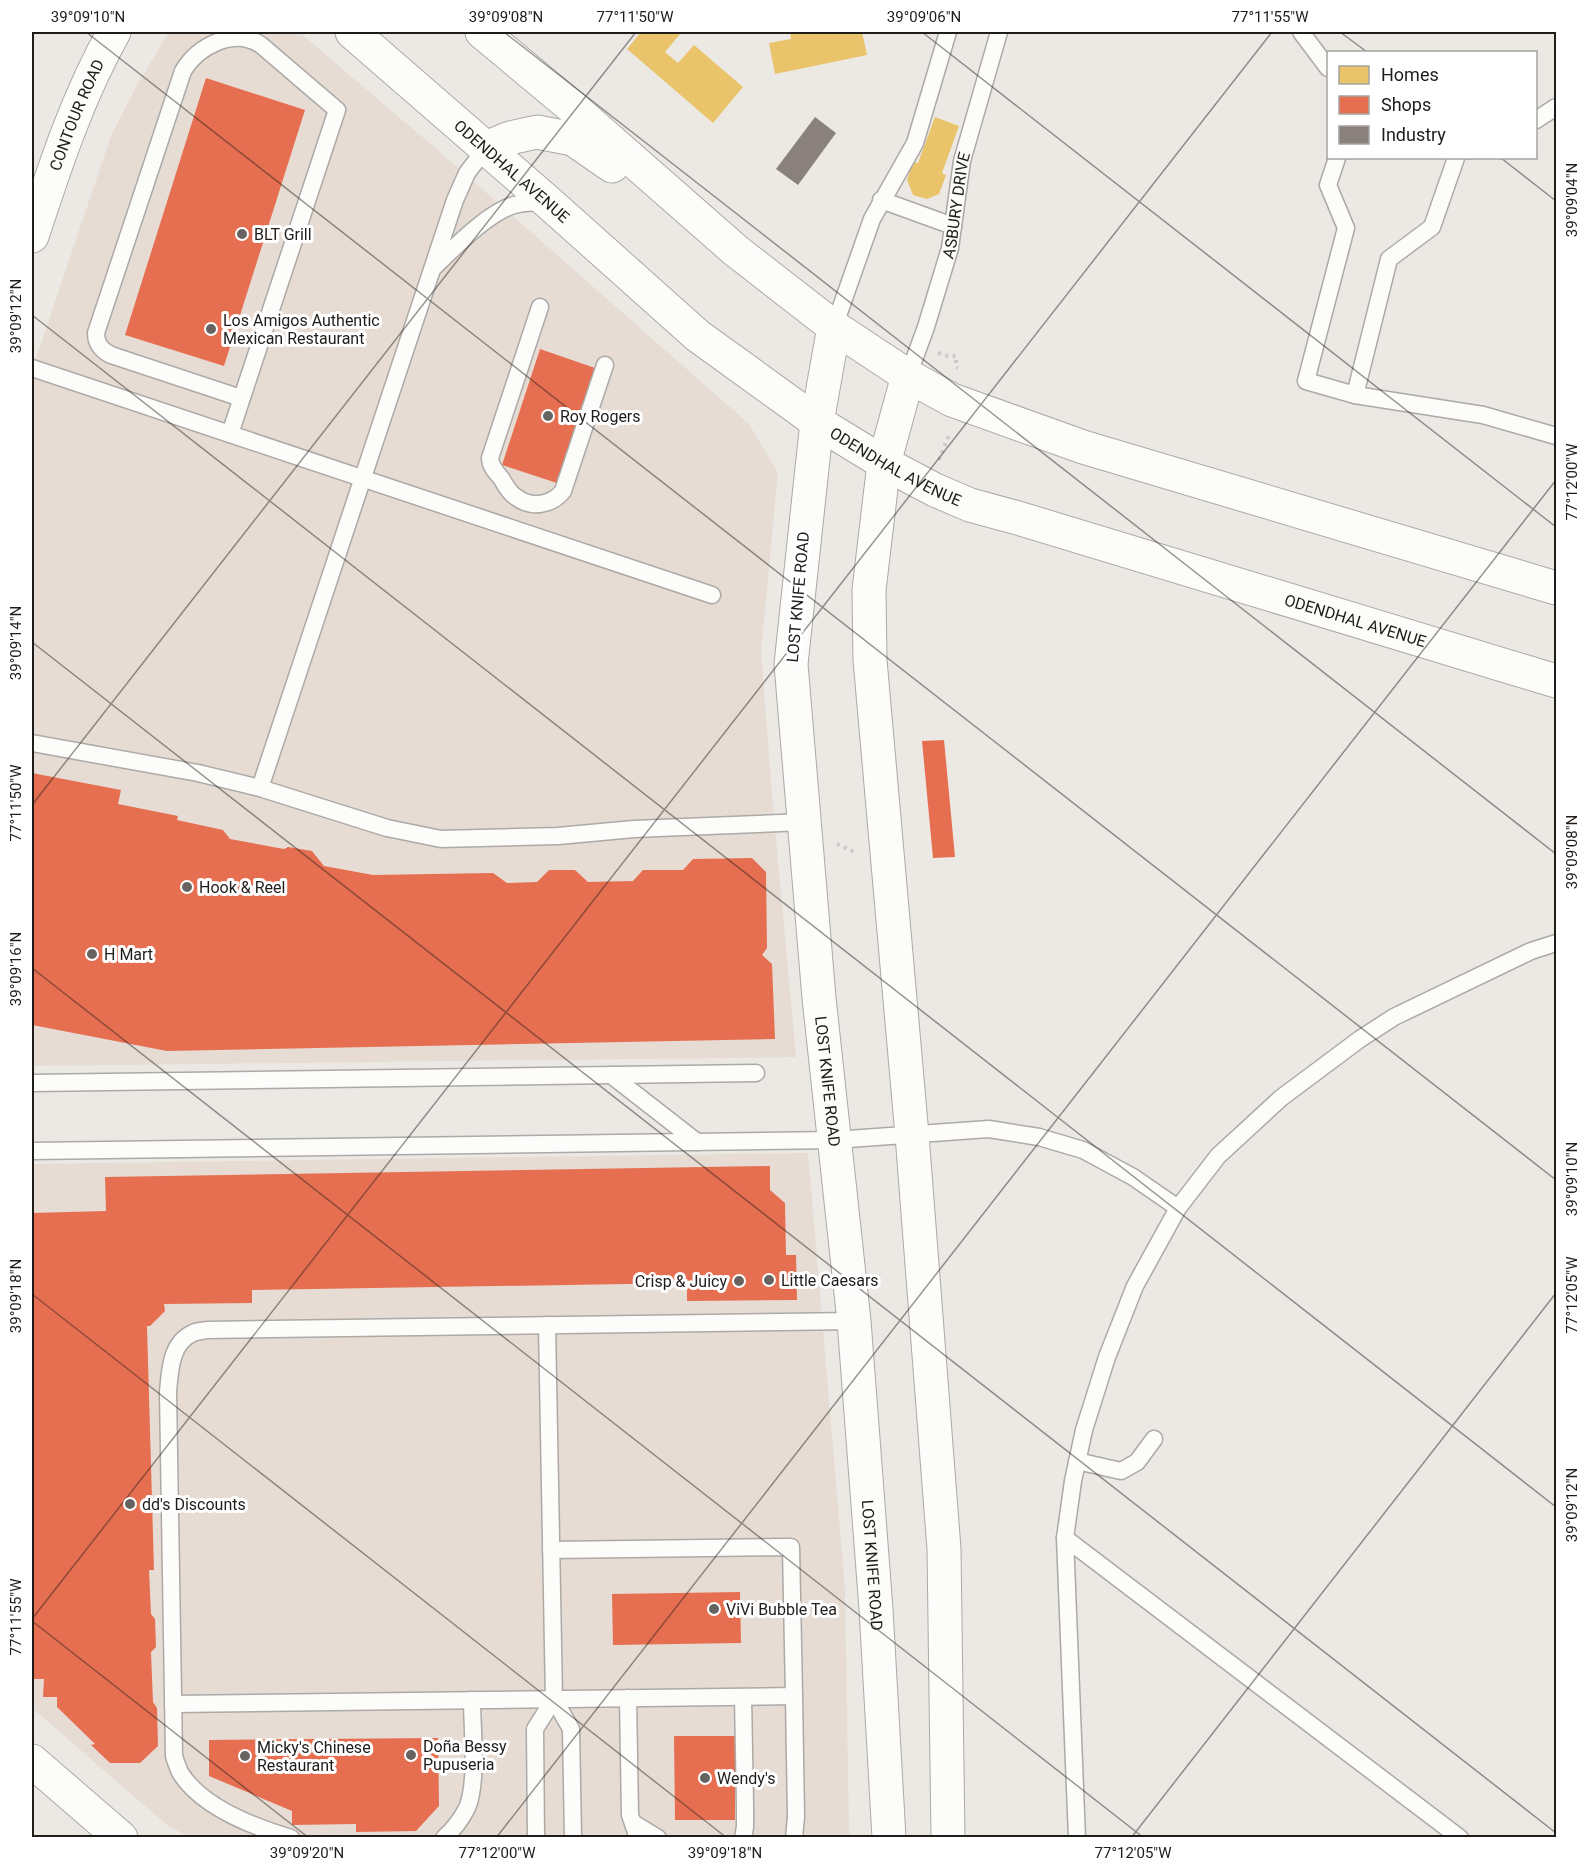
<svg xmlns="http://www.w3.org/2000/svg" width="1588" height="1869" font-family="Roboto,sans-serif">
	<rect width="100%" height="100%" fill="#ece8e4"/>
	<!-- built -->
	<path fill="#e6dcd3" d="M169,32H299L440,152L749,424L778,473L761,651L772,796L796,1057L32,1066V370L111,136L137,85Z
		M808,1153L845,1589L849,1837H189L167,1825L32,1708V1164Z"/>
	<!-- homes -->
	<path fill="#e9c46a" d="M641,32H679L681,33L665,52L678,63L694,45L743,87L713,123L627,49Z
		M790,32H862L867,55L775,74L769,43L791,39Z
		M935,117L959,126L942,173L946,175L939,194L927,199L913,195L907,180L913,162L918,163Z"/>
	<!-- shops -->
	<path fill="#e76f51" d="M206,78L305,110L224,366L125,335Z
		M540,349L595,368L557,483L502,465Z
		M944,740L955,857L933,858L922,741Z
		M32,773L121,790L118,804L178,816L177,820L223,830L230,839L284,849L288,847L312,851L324,866L373,875L493,873L507,883L537,882L549,870H575L588,882L633,881L643,870H683L693,859L752,858L766,872L767,948L762,955L772,964L775,1039L167,1051L32,1025Z
		M770,1166V1190L785,1203L786,1255H796L797,1300L687,1301V1283L252,1290V1303L164,1304L165,1311L150,1326H147L154,1570H149L151,1614L155,1619L156,1647L151,1652L153,1702L157,1708L158,1746L140,1763H110L91,1745L95,1744L57,1707V1697H43L44,1679H32V1213L106,1211L105,1177Z
		M740,1592L741,1643L613,1645L612,1594Z
		M674,1736H735V1820H675Z
		M438,1738L439,1806L416,1831L356,1832V1824L292,1825V1811L209,1776V1740Z"/>
	<!-- industry -->
	<path fill="#8a817c" d="M815,117L836,133L798,185L776,169Z"/>
	<g fill="none" stroke-linecap="round" stroke-linejoin="round">
		<defs>
			<g id="lane">
				<path d="M1301,32L1328,68"/>
				<path d="M1536,120L1556,107"/>
				<path d="M1337,158L1328,185L1346,228L1306,381L1355,395L1483,415L1556,436"/>
				<path d="M881,200L953,226"/>
				<path d="M433,268C453,249 487,213 514,205C525,202 535,202 546,203"/>
				<path d="M540,307L490,458C490,466 496,472 501,478C505,484 509,493 516,497C531,509 552,505 563,491L605,365"/>
				<path d="M834,327L872,219L915,143L948,32"/>
				<path d="M32,368L712,595"/>
				<path id="s1" d="M908,376L926,327L950,248L962,161L999,32"/>
				<path d="M1355,395L1389,259L1432,227L1456,158"/>
				<path d="M230,434L337,110L261,45C234,27 198,46 183,71L96,333C96,344 101,350 111,355L241,398"/>
				<path d="M32,743L198,773L260,788L387,828L441,839L558,836L634,829L804,822"/>
				<path d="M260,788L455,200L467,173L486,148"/>
				<path d="M611,1075L697,1142"/>
				<path d="M32,1083L756,1073"/>
				<path d="M32,1151L834,1140L989,1129L1039,1137L1083,1150L1133,1177L1178,1208"/>
				<path d="M547,1325L554,1699L571,1729L573,1838"/>
				<path d="M1077,1461L1121,1471L1137,1462L1154,1439"/>
				<path d="M1065,1538L1460,1838"/>
				<path d="M794,1696L796,1817L794,1838"/>
				<path d="M628,1698L630,1815L636,1832L641,1838"/>
				<path d="M173,1704L794,1696L791,1547L551,1550"/>
				<path d="M635,1824L658,1838"/>
				<path d="M291,1838C254,1827 203,1808 181,1774C178,1769 176,1762 174,1756L168,1392C170,1372 170,1343 193,1333C197,1331 202,1331 207,1330L854,1321"/>
				<path d="M444,1838C454,1829 461,1820 467,1808C478,1783 472,1728 472,1700"/>
				<path d="M536,1838L535,1729L554,1699"/>
				<path d="M743,1838L745,1827V1805L743,1697"/>
				<path d="M1077,1838L1065,1538L1073,1481L1084,1430L1107,1357L1135,1286L1178,1208L1218,1156L1281,1098L1360,1039L1394,1017L1531,951L1556,943"/>
			</g>
			<g id="secondary">
				<path id="s2" d="M352,32L549,203L698,336L817,422L884,463L935,490L970,505L1018,518L1556,681"/>
				<path d="M482,32L572,107L735,250L834,327L908,376L952,400L1083,447L1556,588"/>
				<path d="M486,148L510,138L537,132L573,139L612,166"/>
				<path id="s3" d="M32,236C55,166 78,96 114,32"/>
				<path id="s4" d="M834,327L817,422L791,664L819,998L854,1321L876,1609L889,1838"/>
				<path d="M908,376L884,463L869,590L870,660L912,1135L944,1549L948,1838"/>
				<path d="M32,1761L121,1838"/>
			</g>
		</defs>
		<!-- lane casing -->
		<use href="#lane" stroke="#aca9a6" stroke-width="19"/>
		<!-- secondary casing -->
		<use href="#secondary" stroke="#aca9a6" stroke-width="35"/>
		<!-- path -->
		<path stroke="#cbc9c9" stroke-width="4" stroke-dasharray="3 4.5" stroke-linecap="butt" d="M938,353L948,356H956V367L958,368
			M939,460L950,432
			M837,844L857,853"/>
		<!-- lane -->
		<use href="#lane" stroke="#fcfcfb" stroke-width="16"/>
		<!-- secondary -->
		<use href="#secondary" stroke="#fcfcfb" stroke-width="33"/>
	</g>
	<!-- ticks -->
	<path fill="none" stroke="#1f1c19" stroke-width="1.5" stroke-opacity="0.45" d="M86,32L1556,1180M504,32L1556,854M922,32L1556,527M1340,32L1367,52M1501,158L1556,201M32,315L1556,1507M32,642L1556,1833M32,805L636,32M32,968L1144,1838M32,1294L727,1838M32,1619L1272,32M32,1621L309,1838M496,1838L1556,480M1131,1838L1556,1293"/>
	<!-- markers -->
	<g fill="#676360" stroke="#fff" stroke-width="2">
		<circle cx="242" cy="234" r="6"/>
		<circle cx="211" cy="329" r="6"/>
		<circle cx="548" cy="416" r="6"/>
		<circle cx="187" cy="887" r="6"/>
		<circle cx="92" cy="954" r="6"/>
		<circle cx="769" cy="1280" r="6"/>
		<circle cx="739" cy="1281" r="6"/>
		<circle cx="130" cy="1504" r="6"/>
		<circle cx="714" cy="1609" r="6"/>
		<circle cx="411" cy="1755" r="6"/>
		<circle cx="245" cy="1756" r="6"/>
		<circle cx="705" cy="1778" r="6"/>
	</g>
	<g text-anchor="middle" dominant-baseline="central" stroke-width="6" stroke-linejoin="round" paint-order="stroke">
		<!-- street labels -->
		<g font-size="16" fill="#1f1c19" stroke="#fff">
			<text stroke="none"><textPath href="#s3" startOffset="129">CONTOUR ROAD</textPath></text>
			<text stroke="none"><textPath href="#s2" startOffset="212">ODENDHAL AVENUE</textPath></text>
			<text stroke="none"><textPath href="#s1" startOffset="178">ASBURY DRIVE</textPath></text>
			<text stroke="none"><textPath href="#s2" startOffset="698">ODENDHAL AVENUE</textPath></text>
			<text transform="translate(798 597) rotate(-85)">LOST KNIFE ROAD</text>
			<text stroke="none"><textPath href="#s2" startOffset="1184">ODENDHAL AVENUE</textPath></text>
			<text stroke="none"><textPath href="#s4" startOffset="759">LOST KNIFE ROAD</textPath></text>
			<text stroke="none"><textPath href="#s4" startOffset="1245">LOST KNIFE ROAD</textPath></text>
		</g>
		<!-- poi labels -->
		<g font-size="16" fill="#1f1c19" stroke="#fff" text-anchor="start">
			<text x="254" y="234">BLT Grill</text>
			<text x="223" y="320">Los Amigos Authentic<tspan x="223" dy="18">Mexican Restaurant</tspan></text>
			<text x="560" y="416">Roy Rogers</text>
			<text x="199" y="887">Hook &amp; Reel</text>
			<text x="104" y="954">H Mart</text>
			<text x="781" y="1280">Little Caesars</text>
			<text x="727" y="1281" text-anchor="end">Crisp &amp; Juicy</text>
			<text x="142" y="1504">dd's Discounts</text>
			<text x="726" y="1609">ViVi Bubble Tea</text>
			<text x="423" y="1746">Doña Bessy<tspan x="423" dy="18">Pupuseria</tspan></text>
			<text x="257" y="1747">Micky's Chinese<tspan x="257" dy="18">Restaurant</tspan></text>
			<text x="717" y="1778">Wendy's</text>
		</g>
	</g>
	<!-- border -->
	<rect width="1588" height="1869" fill="none" stroke="#ffffff" stroke-width="66"/>
	<!-- legend -->
	<rect x="1327" y="51" width="210" height="108" fill="#ffffff" stroke="#a5a4a3" stroke-width="1.5"/>
	<rect x="1339" y="66" width="30" height="18" fill="#e9c46a" stroke="#a5a4a3" stroke-width="1.5"/>
	<text x="1381" y="81" font-size="18" fill="#1f1c19">Homes</text>
	<rect x="1339" y="96" width="30" height="18" fill="#e76f51" stroke="#a5a4a3" stroke-width="1.5"/>
	<text x="1381" y="111" font-size="18" fill="#1f1c19">Shops</text>
	<rect x="1339" y="126" width="30" height="18" fill="#8a817c" stroke="#a5a4a3" stroke-width="1.5"/>
	<text x="1381" y="141" font-size="18" fill="#1f1c19">Industry</text>
	<rect x="33" y="33" width="1522" height="1803" fill="none" stroke="#1f1c19" stroke-width="2"/>
	<g font-size="15" text-anchor="middle" fill="#1f1c19">
		<text x="88" y="22">39°09'10"N</text>
		<text x="506" y="22">39°09'08"N</text>
		<text x="635" y="22">77°11'50"W</text>
		<text x="924" y="22">39°09'06"N</text>
		<text x="1270" y="22">77°11'55"W</text>
		<text transform="translate(1572 200) rotate(-90)" y="5">39°09'04"N</text>
		<text transform="translate(16 316) rotate(-90)" y="5">39°09'12"N</text>
		<text transform="translate(1572 482) rotate(-90)" y="5">77°12'00"W</text>
		<text transform="translate(16 643) rotate(-90)" y="5">39°09'14"N</text>
		<text transform="translate(16 803) rotate(-90)" y="5">77°11'50"W</text>
		<text transform="translate(1572 852) rotate(-90)" y="5">39°09'08"N</text>
		<text transform="translate(16 969) rotate(-90)" y="5">39°09'16"N</text>
		<text transform="translate(1572 1179) rotate(-90)" y="5">39°09'10"N</text>
		<text transform="translate(1572 1295) rotate(-90)" y="5">77°12'05"W</text>
		<text transform="translate(16 1296) rotate(-90)" y="5">39°09'18"N</text>
		<text transform="translate(1572 1505) rotate(-90)" y="5">39°09'12"N</text>
		<text transform="translate(16 1617) rotate(-90)" y="5">77°11'55"W</text>
		<text x="307" y="1858">39°09'20"N</text>
		<text x="497" y="1858">77°12'00"W</text>
		<text x="725" y="1858">39°09'18"N</text>
		<text x="1133" y="1858">77°12'05"W</text>
	</g>
</svg>
